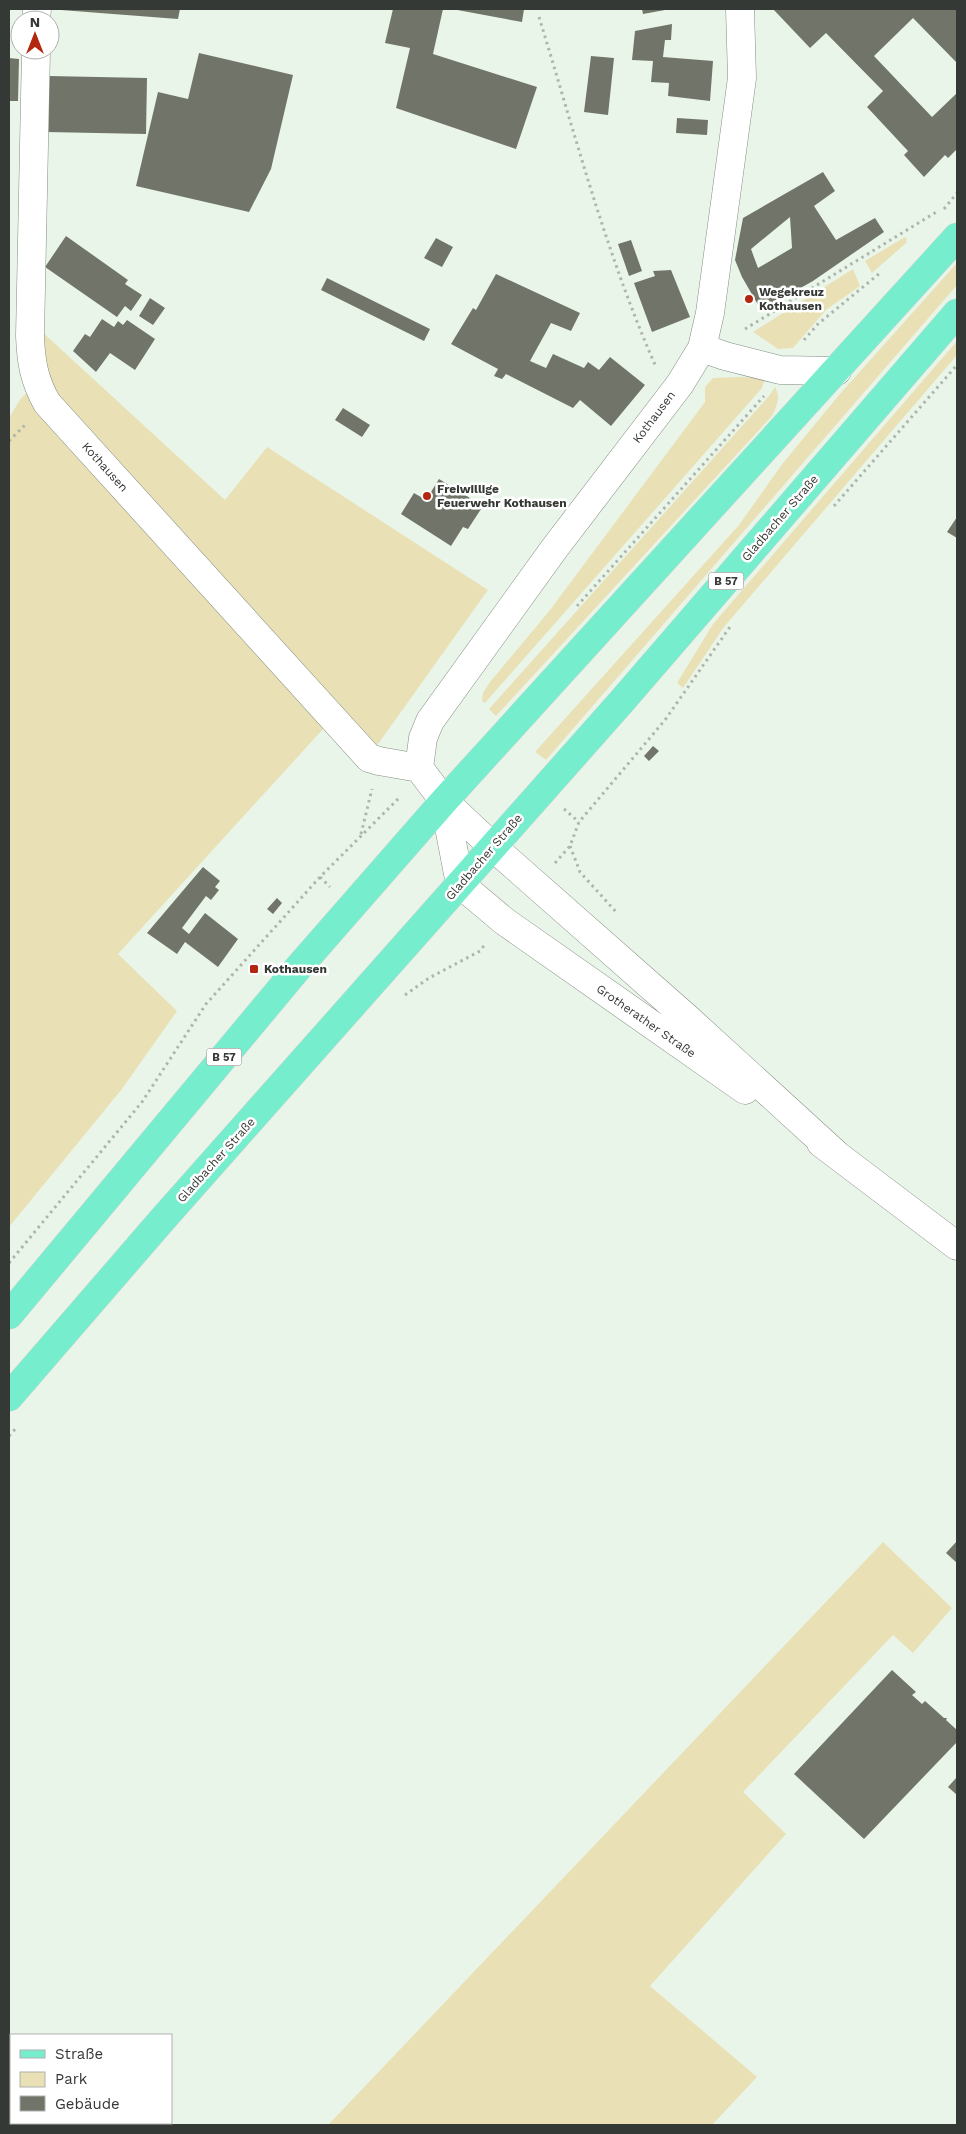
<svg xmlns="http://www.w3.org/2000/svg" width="966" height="2134" font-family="'Work Sans',sans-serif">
	<rect width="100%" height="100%" fill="#eaf5ea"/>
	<!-- green -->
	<path fill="#e9e1b5" d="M905,237L907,239L906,243L872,273L865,261Z
		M957,263V285L546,760L535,752L739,525L783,463L839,395Z
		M853,269L860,286L826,310L793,348L778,349L753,332Z
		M39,329L225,500L267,447L488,590L361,768L324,728L118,954L177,1011L122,1089L9,1227V418L21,398L46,377Z
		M957,341V355L724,627L683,688L677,683L713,624Z
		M740,377L765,378L762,388L485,703L482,701L483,693L490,682L550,610L705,402V387L713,378Z
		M775,387C781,397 777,406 772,416L496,716L489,709L769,396Z
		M883,1542L952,1608L913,1653L893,1635L743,1792L786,1834L650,1986L757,2077L712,2125H328Z"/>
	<!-- building -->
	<path fill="#717569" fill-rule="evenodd" d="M48,9H180L178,19Z
		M393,9H443L433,54L537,87L516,149L396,108L410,48L385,43Z
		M452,9H524L522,22Z
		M642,9H665V10L643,14Z
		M773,9H957V63L913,18L874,56L932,117L957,93V149L948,158L945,155L924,177L904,155L908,151L867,107L883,91L826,33L810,48Z
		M672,24L671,40H665L663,57L713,61L710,101L668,96L669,83L651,82L653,61L632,60L635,31Z
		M199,53L293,75L271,169L249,212L136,186L158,92L188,99Z
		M591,56L614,58L608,115L584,112Z
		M9,58L19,59L18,101H9Z
		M49,76L147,78L146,134L47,132Z
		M677,118L708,120L707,135L676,133Z
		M823,172L835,191L814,206L836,240L875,218L884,232L813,281L761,310L742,277L735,260L743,218ZM790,217L792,248L758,268L751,249Z
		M66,236L128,280L125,284L142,295L131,311L125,306L117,317L45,267Z
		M436,238L453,247L442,267L424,258Z
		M631,240L642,271L629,276L618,244Z
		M671,270L690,317L652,332L634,283L655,276L653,271Z
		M496,274L580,313L571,331L551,323L530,361L546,368L553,354L584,368L588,362L599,370L610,357L645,385L611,426L580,400L573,408L506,374L502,379L494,376L498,369L451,344L473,308L476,310Z
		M327,278L430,329L424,341L321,290Z
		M150,298L165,308L153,325L139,316Z
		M102,319L114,327L118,321L123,325L127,320L155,339L135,370L110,353L96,372L73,351L85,334L90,337Z
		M343,408L370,425L362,437L335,420Z
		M439,479L483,506L468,529L463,527L451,546L401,514L414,493L426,500Z
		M957,517V538L947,532Z
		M653,746L659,751L649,761L644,756Z
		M203,867L220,881L215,887L219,890L211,900L206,896L182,928L189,934L205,913L238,939L218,967L185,942L177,954L147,933Z
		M277,898L282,903L273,914L267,909Z
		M957,1541V1563L946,1553Z
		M892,1670L916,1692L912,1695L922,1704L925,1701L944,1718H947L946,1720L957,1730V1742L864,1839L794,1774Z
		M957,1777V1795L948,1787Z"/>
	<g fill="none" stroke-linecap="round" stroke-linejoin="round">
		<defs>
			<path id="minor" d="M740,9L742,78L710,313L702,348L680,384L554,549L430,721L423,738L419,768L444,801L493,847L687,1018L836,1154
				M36,20L37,9
				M36,50L30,336C31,362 34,380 47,403L369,758L379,761L419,768
				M702,348L725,356L780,370L837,371
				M444,801L460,884L504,921L745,1090
				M821,1143L957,1246"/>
			<path id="major" d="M9,1315L298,968L444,801L957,237
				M9,1397L162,1220L622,701L957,313"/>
		</defs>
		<!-- minor casing -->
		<use href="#minor" stroke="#848d83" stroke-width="29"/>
		<!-- major casing -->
		<use href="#major" stroke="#d3d3d3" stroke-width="29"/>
		<!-- path -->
		<path stroke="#adb5ad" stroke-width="3" stroke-dasharray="2.5 4" stroke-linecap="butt" d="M539,17C575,134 606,254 656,367
			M944,209L957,193
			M745,329L938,211
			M804,340L818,324L880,273
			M9,441L25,425
			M834,506L957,365
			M577,606L764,396
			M564,809L579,822
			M361,834L372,789
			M570,846L580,872L617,913
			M555,863L570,846L579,822L665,720L732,624
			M320,877L330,887
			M405,995L429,978L480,951L486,943
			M9,1263L142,1102L206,1004L320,877L401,796
			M9,1436L17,1427"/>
		<!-- minor -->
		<use href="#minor" stroke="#fff" stroke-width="28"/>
		<!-- major -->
		<use href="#major" stroke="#76eecd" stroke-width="28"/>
	</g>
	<!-- markers -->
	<g fill="#b3260f" stroke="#fff" stroke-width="2">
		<circle cx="749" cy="299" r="5"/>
		<circle cx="427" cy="496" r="5"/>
		<rect x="249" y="964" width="10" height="10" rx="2.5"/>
	</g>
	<g text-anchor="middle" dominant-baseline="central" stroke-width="5" stroke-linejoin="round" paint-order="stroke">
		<!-- shield labels -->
		<g fill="#fff" stroke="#727472" stroke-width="1">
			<rect x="708.5" y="572.5" width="35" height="17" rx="4"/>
			<rect x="206.5" y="1048.5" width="35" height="17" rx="4"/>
		</g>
		<g font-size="11" font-weight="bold" fill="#353935">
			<text x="726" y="581">B 57</text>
			<text x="224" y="1057">B 57</text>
		</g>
		<!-- poi labels -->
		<g font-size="12" font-weight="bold" fill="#353935" stroke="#fff" text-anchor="start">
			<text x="759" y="292">Wegekreuz<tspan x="759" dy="14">Kothausen</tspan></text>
			<text x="437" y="489">Freiwillige<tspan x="437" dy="14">Feuerwehr Kothausen</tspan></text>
			<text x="264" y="969">Kothausen</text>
		</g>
		<!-- street labels -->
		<g font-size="12" fill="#353935" stroke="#fff">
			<text transform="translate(654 417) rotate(-53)">Kothausen</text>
			<text transform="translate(105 467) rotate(48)">Kothausen</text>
			<text transform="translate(780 518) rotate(-49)">Gladbacher Straße</text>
			<text transform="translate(484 857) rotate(-49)">Gladbacher Straße</text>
			<text transform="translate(646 1021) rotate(35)">Grotherather Straße</text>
			<text transform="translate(216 1160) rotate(-48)">Gladbacher Straße</text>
		</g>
	</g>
	<!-- border -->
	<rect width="966" height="2134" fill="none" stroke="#353935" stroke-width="20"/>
	<!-- legend -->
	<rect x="10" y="2034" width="162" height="90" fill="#ffffff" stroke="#aeb0ae"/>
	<rect x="20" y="2050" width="25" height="8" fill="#76eecd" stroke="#aeb0ae"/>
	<text x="55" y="2059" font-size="15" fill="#353935">Straße</text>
	<rect x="20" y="2072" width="25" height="15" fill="#e9e1b5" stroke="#aeb0ae"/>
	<text x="55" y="2084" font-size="15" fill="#353935">Park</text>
	<rect x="20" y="2096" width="25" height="15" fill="#717569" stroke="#aeb0ae"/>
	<text x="55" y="2109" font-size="15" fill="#353935">Gebäude</text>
	<!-- north arrow -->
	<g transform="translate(35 35)"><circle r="24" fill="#ffffff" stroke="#aeb0ae"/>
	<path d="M0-4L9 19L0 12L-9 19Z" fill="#b3260f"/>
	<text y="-8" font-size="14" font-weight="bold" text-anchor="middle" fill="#353935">N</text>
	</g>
</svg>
